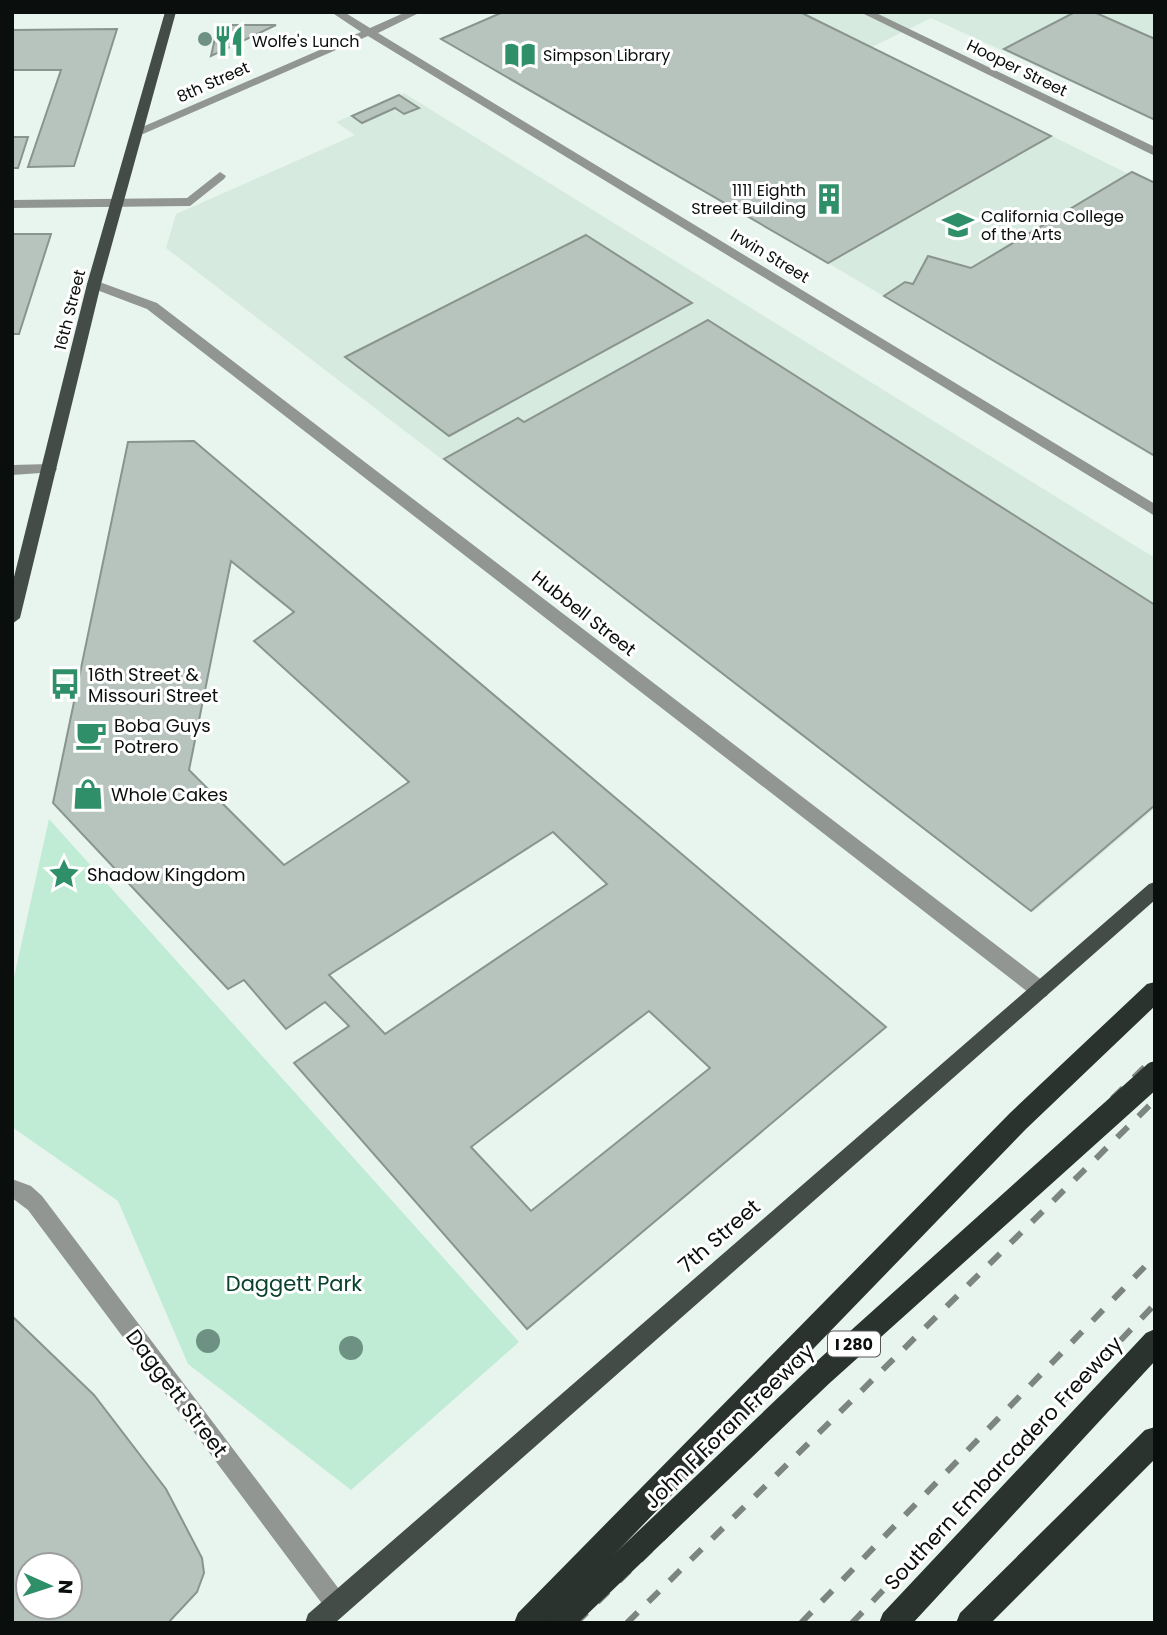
<svg xmlns="http://www.w3.org/2000/svg" width="1167" height="1635" font-family="Poppins,sans-serif">
	<rect width="100%" height="100%" fill="#e8f5ee"/>
	<!-- built -->
	<path fill="#d6eadf" d="M503,12H1155V120L931,18L872,47L1155,187V458L828,263L441,39Z
		M404,93L1155,558V808L1033,912L166,248L176,214L355,135L336,122Z"/>
	<!-- green -->
	<path fill="#c0ebd5" d="M49,819L519,1342L351,1490L188,1364L118,1201L12,1127V986Z"/>
	<!-- building -->
	<path fill="#b7c3bd" stroke="#89948e" stroke-width="2" fill-rule="evenodd" d="M503,12H800L1051,136L828,263L441,39Z
		M1075,12H1094L1155,39V120L1004,49Z
		M218,25H276L211,56Z
		M117,29L74,166L28,167L61,70H12V30Z
		M399,95L419,108L404,114L395,108L362,123L352,116Z
		M12,137H28L18,168H12Z
		M1132,172L1155,183V456L884,296L905,282L913,284L928,256L971,268Z
		M12,234H51L19,334H12Z
		M586,235L692,303L449,436L345,357Z
		M708,320L1155,605V805L1031,911L444,459L518,418L524,422Z
		M194,441L886,1027L527,1329L294,1063L349,1026L325,1002L286,1029L244,980L228,989L53,803L128,442ZM231,561L294,612L254,641L409,782L284,865L189,770ZM553,832L607,884L385,1034L329,975ZM649,1011L710,1068L531,1211L471,1147Z
		M12,1316L94,1395L166,1489L202,1558L204,1573L197,1592L168,1623H12ZM28,1565H70V1607H28Z"/>
	<g fill="none" stroke-linecap="round" stroke-linejoin="round">
		<!-- minor -->
		<path fill="#919693" fill-rule="evenodd" d="M331,12H344L370,28L406,12H421L378,33L1155,504V516L368,36L143,134L133,131L361,32Z
			M860,12H874L1155,147V156Z
			M220,172L226,176L224,179L190,206L12,208V200L187,198Z
			M94,280L157,303L1047,984L1049,990L1047,996L1040,998L1033,996L147,309L89,287L87,284Z
			M50,464L55,466L57,469L55,472L12,475V465Z
			M12,1179L31,1186L42,1196L345,1597L349,1605L345,1613L337,1617L329,1613L28,1210L12,1198Z"/>
		<!-- major -->
		<path fill="#444c48" fill-rule="evenodd" d="M165,12H176L101,284L20,618L12,624V585L87,284Z
			M1155,882V900L335,1623H305L308,1614L1149,884Z"/>
		<!-- highway -->
		<path fill="#2a332e" fill-rule="evenodd" d="M1155,982V1006L1026,1129L548,1623H514L518,1613L1010,1113L1147,984Z
			M1155,1329V1361L913,1623H879L883,1613L1146,1333Z
			M1155,1427V1459L991,1623H956L960,1613L1145,1430Z"/>
		<!-- rail -->
		<path stroke="#7d8581" stroke-width="6" stroke-dasharray="15 15" stroke-linecap="butt" d="M576,1623L1155,1057
			M627,1623L1155,1100
			M801,1623L1155,1256
			M852,1623L1155,1304"/>
		<!-- highway-bridge -->
		<path stroke="#2a332e" stroke-width="25" d="M560,1623L820,1375L1155,1074"/>
	</g>
	<!-- trees -->
	<g fill="#6d9283">
		<circle cx="205" cy="39" r="7"/>
		<circle cx="208" cy="1341" r="12"/>
		<circle cx="351" cy="1348" r="12"/>
	</g>
	<!-- icons -->
	<defs>
		<symbol id="restaurant-bare" viewBox="-9 -9 18 18"><path d="M-5-6h1v4h1v-4h1v4h1v-4h1v5L-1.5 .5V6h-2V.5L-5-1ZM5-6V6H3V1.5H1.5Q1.5-4 5-6Z" fill="#2f8f68" stroke="#fff" stroke-width="2.5" paint-order="stroke"/></symbol>
		<symbol id="library-bare" viewBox="-9 -9 18 18"><path d="M-6-4Q-3-5.5-.7-3.5V5Q-3 3-6 4ZM6-4Q3-5.5 .7-3.5V5Q3 3 6 4Z" fill="#2f8f68" stroke="#fff" stroke-width="2.5" paint-order="stroke"/></symbol>
		<symbol id="building-bare" viewBox="-9 -9 18 18"><path d="M-4-6H4V6H1V3H-1V6H-4ZM-2.5-4.3h1.7v1.8h-1.7ZM.8-4.3h1.7v1.8H.8ZM-2.5-1h1.7V.8h-1.7ZM.8-1h1.7V.8H.8Z" fill="#2f8f68" stroke="#fff" stroke-width="2.5" paint-order="stroke"/></symbol>
		<symbol id="university-bare" viewBox="-9 -9 18 18"><path d="M0-5L7-2L0 1L-7-2ZM-4 1L0 2.5L4 1V4Q0 6-4 4Z" fill="#2f8f68" stroke="#fff" stroke-width="2.5" paint-order="stroke"/></symbol>
		<symbol id="bus-bare" viewBox="-9 -9 18 18"><path d="M-5-6H5V4H4V6H2V4H-2V6H-4V4H-5ZM-3.5-4V0h7V-4ZM-3.5 1.2v1.5H-2V1.2ZM2 1.2v1.5H3.5V1.2Z" fill="#2f8f68" stroke="#fff" stroke-width="2.5" paint-order="stroke"/></symbol>
		<symbol id="cafe-bare" viewBox="-9 -9 18 18"><path d="M-5.5-4.5H6V0H3Q3 3.5 0 3.5H-2.5Q-5.5 3.5-5.5 0ZM3-3.2v2h1.7v-2ZM-6 4.5H4V6H-6Z" fill="#2f8f68" stroke="#fff" stroke-width="2.5" paint-order="stroke"/></symbol>
		<symbol id="shop-bare" viewBox="-9 -9 18 18"><path d="M-5-2.5h2.3a2.7 3.5 0 0 1 5.4 0H5L5.5 6h-11ZM-1.5-2.5h3a1.5 2.3 0 0 0-3 0Z" fill="#2f8f68" stroke="#fff" stroke-width="2.5" paint-order="stroke"/></symbol>
		<symbol id="sight-bare" viewBox="-9 -9 18 18"><path d="M0-6L1.8-2.2L6-1.7L2.9 1.2L3.7 5.4L0 3.3L-3.7 5.4L-2.9 1.2L-6-1.7L-1.8-2.2Z" fill="#2f8f68" stroke="#fff" stroke-width="2.5" paint-order="stroke"/></symbol>
	</defs>
	<g fill-rule="evenodd">
		<use href="#restaurant-bare" x="207" y="19" width="44" height="44"/>
		<use href="#library-bare" x="498" y="33" width="44" height="44"/>
		<use href="#building-bare" x="807" y="177" width="44" height="44"/>
		<use href="#university-bare" x="936" y="203" width="44" height="44"/>
		<use href="#bus-bare" x="43" y="662" width="44" height="44"/>
		<use href="#cafe-bare" x="69" y="713" width="44" height="44"/>
		<use href="#shop-bare" x="66" y="772" width="44" height="44"/>
		<use href="#sight-bare" x="42" y="852" width="44" height="44"/>
	</g>
	<g text-anchor="middle" dominant-baseline="central" stroke-width="6" stroke-linejoin="round" paint-order="stroke">
		<!-- far-poi labels -->
		<g font-size="16" fill="#0a0e0c" stroke="#fff" text-anchor="start">
			<text x="252" y="41">Wolfe's Lunch</text>
			<text x="543" y="55">Simpson Library</text>
			<text x="806" y="190" text-anchor="end">1111 Eighth<tspan x="806" dy="18">Street Building</tspan></text>
			<text x="981" y="216">California College<tspan x="981" dy="18">of the Arts</tspan></text>
		</g>
		<!-- far-street labels -->
		<g font-size="16" fill="#0a0e0c" stroke="#fff">
			<text transform="translate(1017 68) rotate(26)">Hooper Street</text>
			<text transform="translate(213 82) rotate(-24)">8th Street</text>
			<text transform="translate(770 256) rotate(31)">Irwin Street</text>
			<text transform="translate(70 310) rotate(-76)">16th Street</text>
		</g>
		<!-- shield labels -->
		<rect fill="#fff" stroke="#545655" stroke-width="2" x="828" y="1331.5" width="52" height="25" rx="5"/>
		<g font-size="16" font-weight="bold" fill="#0a0e0c">
			<text x="854" y="1344">I 280</text>
		</g>
		<!-- street labels -->
		<g font-size="18" fill="#0a0e0c" stroke="#fff">
			<text transform="translate(584 613) rotate(38)">Hubbell Street</text>
		</g>
		<!-- poi labels -->
		<g font-size="18" fill="#0a0e0c" stroke="#fff" text-anchor="start">
			<text x="88" y="674">16th Street &amp;<tspan x="88" dy="21">Missouri Street</tspan></text>
			<text x="114" y="725">Boba Guys<tspan x="114" dy="21">Potrero</tspan></text>
			<text x="111" y="794">Whole Cakes</text>
			<text x="87" y="874">Shadow Kingdom</text>
		</g>
		<!-- near-street labels -->
		<g font-size="21" fill="#0a0e0c" stroke="#fff">
			<text transform="translate(719 1236) rotate(-41)">7th Street</text>
			<text transform="translate(177 1393) rotate(53)">Daggett Street</text>
			<text transform="translate(729 1426) rotate(-44)">John F Foran Freeway</text>
			<text transform="translate(1003 1463) rotate(-47)">Southern Embarcadero Freeway</text>
		</g>
		<!-- near-park labels -->
		<g font-size="21" fill="#08412c" stroke="#fff">
			<text x="294" y="1283">Daggett Park</text>
		</g>
	</g>
	<!-- border -->
	<rect width="1167" height="1635" fill="none" stroke="#0a0e0c" stroke-width="28"/>
	<!-- north arrow -->
	<g transform="translate(49 1586) rotate(93)"><circle r="33" fill="#ffffff" stroke="#9d9f9e" stroke-width="2"/>
	<path d="M0-5L12 26L0 18L-12 26Z" fill="#2f8f68"/>
	<text y="-10" font-size="19" font-weight="bold" text-anchor="middle" fill="#0a0e0c">N</text>
	</g>
</svg>
